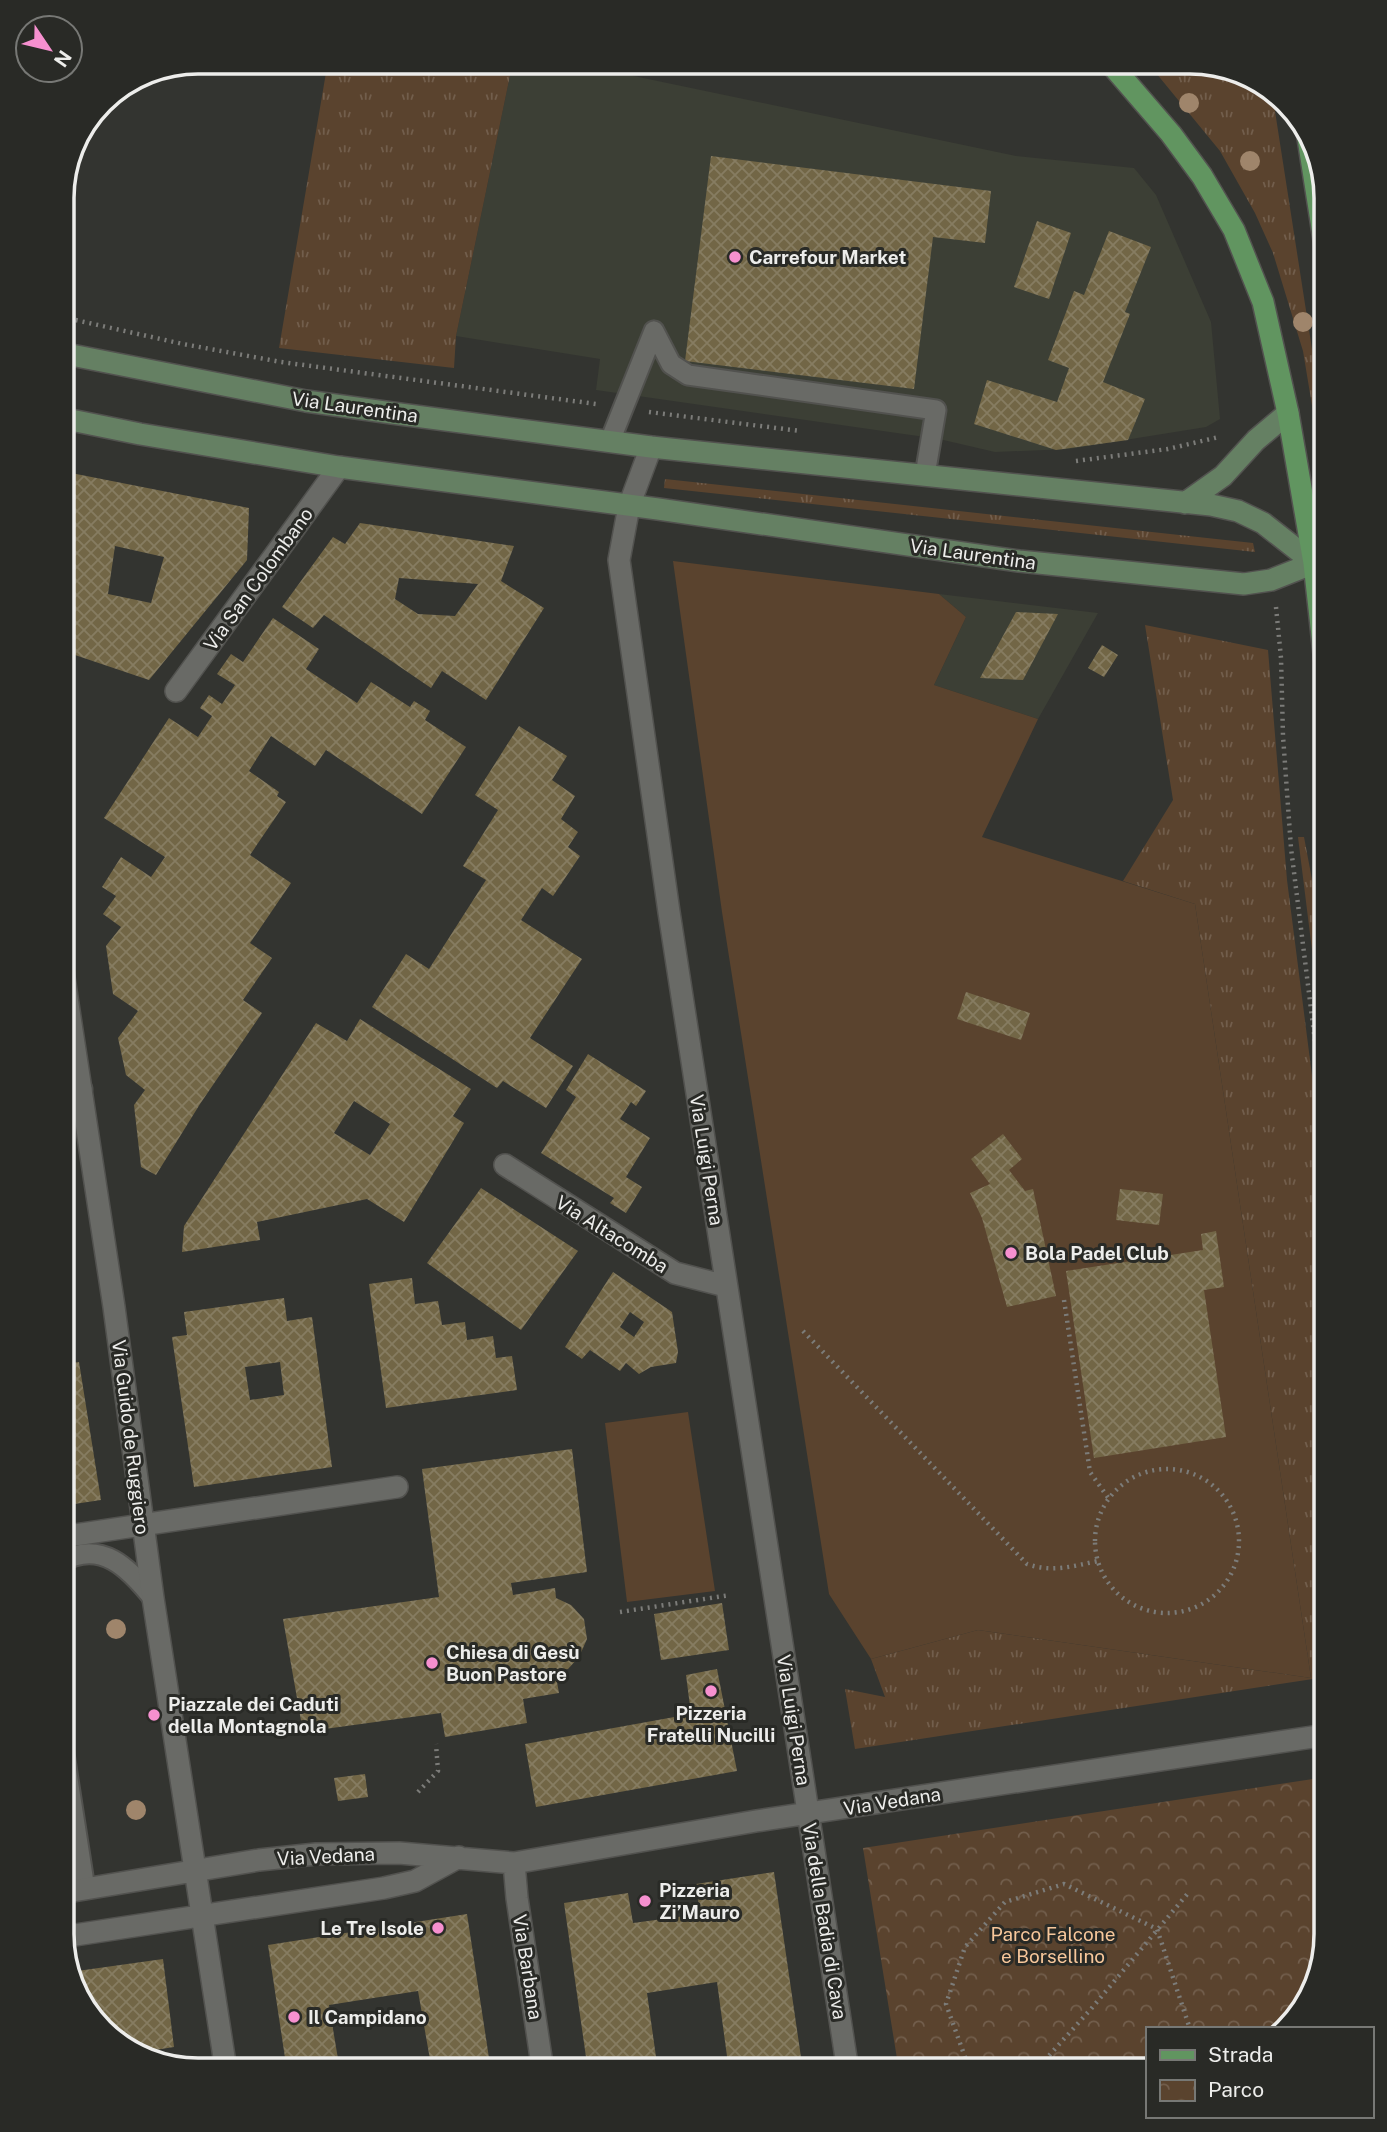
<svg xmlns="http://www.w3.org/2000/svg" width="1387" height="2132" font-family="'Public Sans',sans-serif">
	<defs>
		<pattern id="grass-tufts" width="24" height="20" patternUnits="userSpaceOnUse" patternTransform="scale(1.75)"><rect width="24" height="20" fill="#5a432e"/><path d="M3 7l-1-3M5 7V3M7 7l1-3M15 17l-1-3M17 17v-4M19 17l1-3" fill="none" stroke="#725e4c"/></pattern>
		<pattern id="park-crowns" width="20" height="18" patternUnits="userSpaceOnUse" patternTransform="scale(1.75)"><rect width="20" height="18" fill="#5a432e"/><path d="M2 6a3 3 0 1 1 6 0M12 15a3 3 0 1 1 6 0" fill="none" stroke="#725e4c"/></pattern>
		<pattern id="building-cross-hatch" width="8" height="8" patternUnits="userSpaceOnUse" patternTransform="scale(1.75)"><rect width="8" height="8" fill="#726646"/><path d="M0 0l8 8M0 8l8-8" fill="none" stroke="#867c61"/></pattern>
	</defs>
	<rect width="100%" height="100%" fill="#333430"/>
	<!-- built -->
	<path fill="#3c3f35" d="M513,61H562L1016,156L1134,168L1156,195L1211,322L1220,419L1206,427L1069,449L995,452L939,439L596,390L600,359L456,336Z
		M939,594L1098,613L1038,719L934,685L966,617Z"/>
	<!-- grass -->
	<path fill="url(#grass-tufts)" d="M328,61H513L456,336L454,368L279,348Z
		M1147,62H1199L1266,84L1272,92L1326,439V471L1323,472L1303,351L1273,253L1255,213L1220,151Z
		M665,479L1253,543L1255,552L664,488Z
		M1145,625L1268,650L1287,880L1326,1185V1677L855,1749L845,1689L885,1697L871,1659L978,1630L1311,1678L1195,904L1123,881L1173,800Z
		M1298,837H1304L1326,954V1063Z"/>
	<!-- park -->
	<path fill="url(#park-crowns)" d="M1326,1777V1935L1303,2010L1282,2029H1147V2071H899L863,1848Z"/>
	<!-- pitch -->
	<path fill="#5a432e" d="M673,561L939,594L966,617L934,685L1038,719L982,837L1195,904L1311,1678L978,1630L871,1659L829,1594L722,912Z
		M688,1412L715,1591L627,1602L605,1423Z"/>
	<!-- building -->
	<path fill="url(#building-cross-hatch)" fill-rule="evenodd" d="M711,156L991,191L985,243L933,237L914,389L685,361Z
		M1037,221L1071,233L1049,299L1014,287Z
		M1109,231L1151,247L1125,312L1130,314L1103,382L1145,399L1128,440L1056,450L974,424L987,380L1057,402L1069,368L1048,360L1074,291L1084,295Z
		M61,471L249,508L247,560L149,680L69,653L61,590ZM115,546L164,557L151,603L108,594Z
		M360,523L514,546L501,581L544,608L486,700L442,671L431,688L324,615L313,628L282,607L333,537L345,544ZM399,578L478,584L455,616L418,614L395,599Z
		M1016,612L1058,614L1023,680L980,678Z
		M273,618L319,649L306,669L357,703L371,682L410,707L414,701L430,711L425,720L466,747L422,814L326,750L315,766L271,736L249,771L279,792L277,796L286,802L250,855L291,883L250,943L272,958L243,1000L262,1013L200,1104L156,1175L141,1167L134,1105L145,1090L126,1075L118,1038L138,1011L113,994L106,946L121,927L103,914L116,896L102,887L121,857L151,877L165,857L104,818L169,718L198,737L212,716L200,708L209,695L222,704L235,685L217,674L231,654L243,662Z
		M1102,645L1118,655L1104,677L1088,668Z
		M519,726L567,756L552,780L575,796L561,819L578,832L568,847L580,856L553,896L542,888L521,920L582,959L530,1038L573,1066L546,1108L503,1081L497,1088L372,1007L406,954L429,969L486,880L463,866L498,810L475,795Z
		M966,992L1030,1013L1021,1040L957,1019Z
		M360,1019L471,1089L453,1116L464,1123L404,1222L367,1199L257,1222L260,1240L182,1252L184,1226L316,1023L347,1041ZM354,1101L390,1124L370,1155L334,1133Z
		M588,1054L646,1091L636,1106L631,1102L620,1119L650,1138L626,1177L642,1187L626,1213L610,1203L614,1198L541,1153L576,1097L566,1090Z
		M1003,1134L1022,1159L1009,1170L1025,1191L1033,1189L1056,1296L1007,1307L982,1218L970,1193L990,1184L971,1159Z
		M481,1188L578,1251L521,1330L427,1263Z
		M1120,1189L1163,1194L1159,1225L1116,1220Z
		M1216,1231L1224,1287L1204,1290L1226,1437L1094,1458L1066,1271L1203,1250L1201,1234Z
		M61,1258L68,1293L61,1294Z
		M613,1272L672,1312L678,1352L676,1363L651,1367L639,1374L626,1363L620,1371L590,1350L582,1359L565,1347ZM630,1312L644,1322L634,1337L620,1327Z
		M412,1278L415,1304L438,1301L442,1325L465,1322L467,1340L493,1336L496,1358L512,1356L517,1390L386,1408L369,1284Z
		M284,1298L287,1321L312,1317L332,1467L194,1487L172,1337L187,1335L184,1312ZM280,1362L284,1395L250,1400L245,1367Z
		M79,1362L101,1500L61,1506V1364Z
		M572,1449L587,1572L511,1583L513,1595L555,1588L556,1598L571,1605L584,1619L587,1639L579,1657L568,1669L555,1671L559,1693L523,1699L527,1723L445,1737L441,1713L303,1732L283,1619L439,1597L422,1469Z
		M722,1603L729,1650L661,1660L654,1614Z
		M717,1669L737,1771L536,1807L525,1744L691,1714L686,1675Z
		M365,1774L368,1797L338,1801L334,1778Z
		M774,1872L803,2071H729L717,1982L647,1993L658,2071H588L564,1903L628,1893L633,1923L700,1914L696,1884Z
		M467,1914L491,2071H432L418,1991L329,2005L340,2071H287L268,1945Z
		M163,1959L174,2047L136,2053L122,2048L75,1995L70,1972Z"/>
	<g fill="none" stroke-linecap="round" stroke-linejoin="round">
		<defs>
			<path id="lane" d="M654,331L671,364L688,375L936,410L925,475
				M610,441L654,331
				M61,1093L82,1089
				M61,1562C101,1539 129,1568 153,1598
				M61,1734L85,1889"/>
			<path id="street" d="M651,447L629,506L619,560L669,912L848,2071
				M176,691L339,467
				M61,958L114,1307L153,1598L226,2070
				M505,1165L675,1273L726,1286
				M61,1537L397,1487
				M514,1863L517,1898L543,2071
				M61,1893L259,1860L316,1854L399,1853L514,1863L756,1821L1326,1735
				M62,1937L384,1888L415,1881L459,1857"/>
			<path id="secondary" d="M61,353L306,401L392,413L651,447L1211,505L1238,511L1263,523L1314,563L1326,566
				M61,418L140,434L339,467L658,509L1019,561L1244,584L1271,580L1314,563
				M1185,503L1223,476L1256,440L1288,413"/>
			<path id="primary" d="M1109,62L1171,134L1202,176L1234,230L1263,302L1288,413L1314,563L1326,672
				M1307,132L1326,253"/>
		</defs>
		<!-- lane casing -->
		<use href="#lane" stroke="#52524f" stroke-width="23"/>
		<!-- street casing -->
		<use href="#street" stroke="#52524f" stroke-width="24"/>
		<!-- secondary casing -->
		<use href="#secondary" stroke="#52524f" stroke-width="24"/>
		<!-- primary casing -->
		<use href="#primary" stroke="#52524f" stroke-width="24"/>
		<!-- path -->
		<path stroke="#7c7c79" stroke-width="4.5" stroke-dasharray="2 5" stroke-linecap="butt" d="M62,317L183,344L281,362L596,404
			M649,412L800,431
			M1076,461L1168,449L1219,437
			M1276,607L1281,658L1283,736L1291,848L1326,1130
			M1064,1300L1090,1472L1109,1499
			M803,1331L1027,1564C1052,1573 1073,1566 1098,1561
			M1095 1541a72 72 0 1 1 144 0a72 72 0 1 1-144 0Z
			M620,1612L730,1595
			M418,1792L438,1771L436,1744
			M970,2071L946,2004L965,1947L1005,1902L1064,1884L1157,1929L1190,2029
			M1035,2071L1091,2009L1189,1892"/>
		<!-- lane -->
		<use href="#lane" stroke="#696a66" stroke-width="19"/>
		<!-- street -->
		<use href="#street" stroke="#696a66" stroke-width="21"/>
		<!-- secondary -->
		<use href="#secondary" stroke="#658063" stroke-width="21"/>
		<!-- primary -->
		<use href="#primary" stroke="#619560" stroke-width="21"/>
	</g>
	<!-- trees -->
	<g fill="#9f856b">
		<circle cx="1189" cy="103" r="10"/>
		<circle cx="1250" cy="161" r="10"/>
		<circle cx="1303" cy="322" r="10"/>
		<circle cx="116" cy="1629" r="10"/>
		<circle cx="136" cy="1810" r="10"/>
	</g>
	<!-- markers -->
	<g fill="#f690cf" stroke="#292a26" stroke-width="2.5">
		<circle cx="735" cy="257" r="7"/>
		<circle cx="1011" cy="1253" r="7"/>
		<circle cx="432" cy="1663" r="7"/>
		<circle cx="711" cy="1691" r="7"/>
		<circle cx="154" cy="1715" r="7"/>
		<circle cx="645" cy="1901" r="7"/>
		<circle cx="438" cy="1928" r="7"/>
		<circle cx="294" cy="2017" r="7"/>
	</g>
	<g text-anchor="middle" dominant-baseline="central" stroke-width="6" stroke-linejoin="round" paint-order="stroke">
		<!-- poi labels -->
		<g font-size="19" font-weight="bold" fill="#ededeb" stroke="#292a26" text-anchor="start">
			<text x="749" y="257">Carrefour Market</text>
			<text x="1025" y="1253">Bola Padel Club</text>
			<text x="446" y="1652">Chiesa di Gesù<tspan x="446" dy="22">Buon Pastore</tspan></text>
			<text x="168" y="1704">Piazzale dei Caduti<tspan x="168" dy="22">della Montagnola</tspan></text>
			<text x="711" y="1713" text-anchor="middle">Pizzeria<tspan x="711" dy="22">Fratelli Nucilli</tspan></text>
			<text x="659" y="1890">Pizzeria<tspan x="659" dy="22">Zi’Mauro</tspan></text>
			<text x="424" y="1928" text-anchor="end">Le Tre Isole</text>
			<text x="308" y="2017">Il Campidano</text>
		</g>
		<!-- street labels -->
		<g font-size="19" fill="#ededeb" stroke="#292a26">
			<text transform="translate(355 407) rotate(8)">Via Laurentina</text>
			<text transform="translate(973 554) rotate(8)">Via Laurentina</text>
			<text transform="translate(258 579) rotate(-54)">Via San Colombano</text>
			<text transform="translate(707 1160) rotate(81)">Via Luigi Perna</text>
			<text transform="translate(612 1234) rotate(32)">Via Altacomba</text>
			<text transform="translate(131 1437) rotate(83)">Via Guido de Ruggiero</text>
			<text transform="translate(794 1720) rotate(81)">Via Luigi Perna</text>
			<text transform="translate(892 1801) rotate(-9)">Via Vedana</text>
			<text transform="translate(326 1856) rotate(-3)">Via Vedana</text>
			<text transform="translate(825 1921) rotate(81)">Via della Badia di Cava</text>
			<text transform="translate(528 1967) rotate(81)">Via Barbana</text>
		</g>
		<!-- park labels -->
		<g font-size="19" fill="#f7c79b" stroke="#292a26">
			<text x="1053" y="1934">Parco Falcone<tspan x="1053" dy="22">e Borsellino</tspan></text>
		</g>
	</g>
	<!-- crop -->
	<path d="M0 0H1387V2132H0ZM198 74H1190A124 124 0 0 1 1314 198V1934A124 124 0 0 1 1190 2058H198A124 124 0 0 1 74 1934V198A124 124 0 0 1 198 74Z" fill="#292a26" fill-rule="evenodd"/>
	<path fill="none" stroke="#ededeb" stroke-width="3.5" d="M198 74H1190A124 124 0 0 1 1314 198V1934A124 124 0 0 1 1190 2058H198A124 124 0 0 1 74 1934V198A124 124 0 0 1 198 74Z"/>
	<!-- legend -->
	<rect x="1146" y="2027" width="228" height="91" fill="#292a26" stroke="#777875" stroke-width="2"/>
	<rect x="1160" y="2050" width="35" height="10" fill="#619560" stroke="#777875" stroke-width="2"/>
	<text x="1208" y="2062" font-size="21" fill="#ededeb">Strada</text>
	<rect x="1160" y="2080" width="35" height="21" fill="url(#park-crowns)" stroke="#777875" stroke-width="2"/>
	<text x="1208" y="2097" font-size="21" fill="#ededeb">Parco</text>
	<!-- north arrow -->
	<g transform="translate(49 49) rotate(125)"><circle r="33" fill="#292a26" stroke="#777875" stroke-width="2"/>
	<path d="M0-5L12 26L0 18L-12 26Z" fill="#f690cf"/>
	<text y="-10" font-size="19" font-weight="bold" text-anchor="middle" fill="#ededeb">N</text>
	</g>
</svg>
